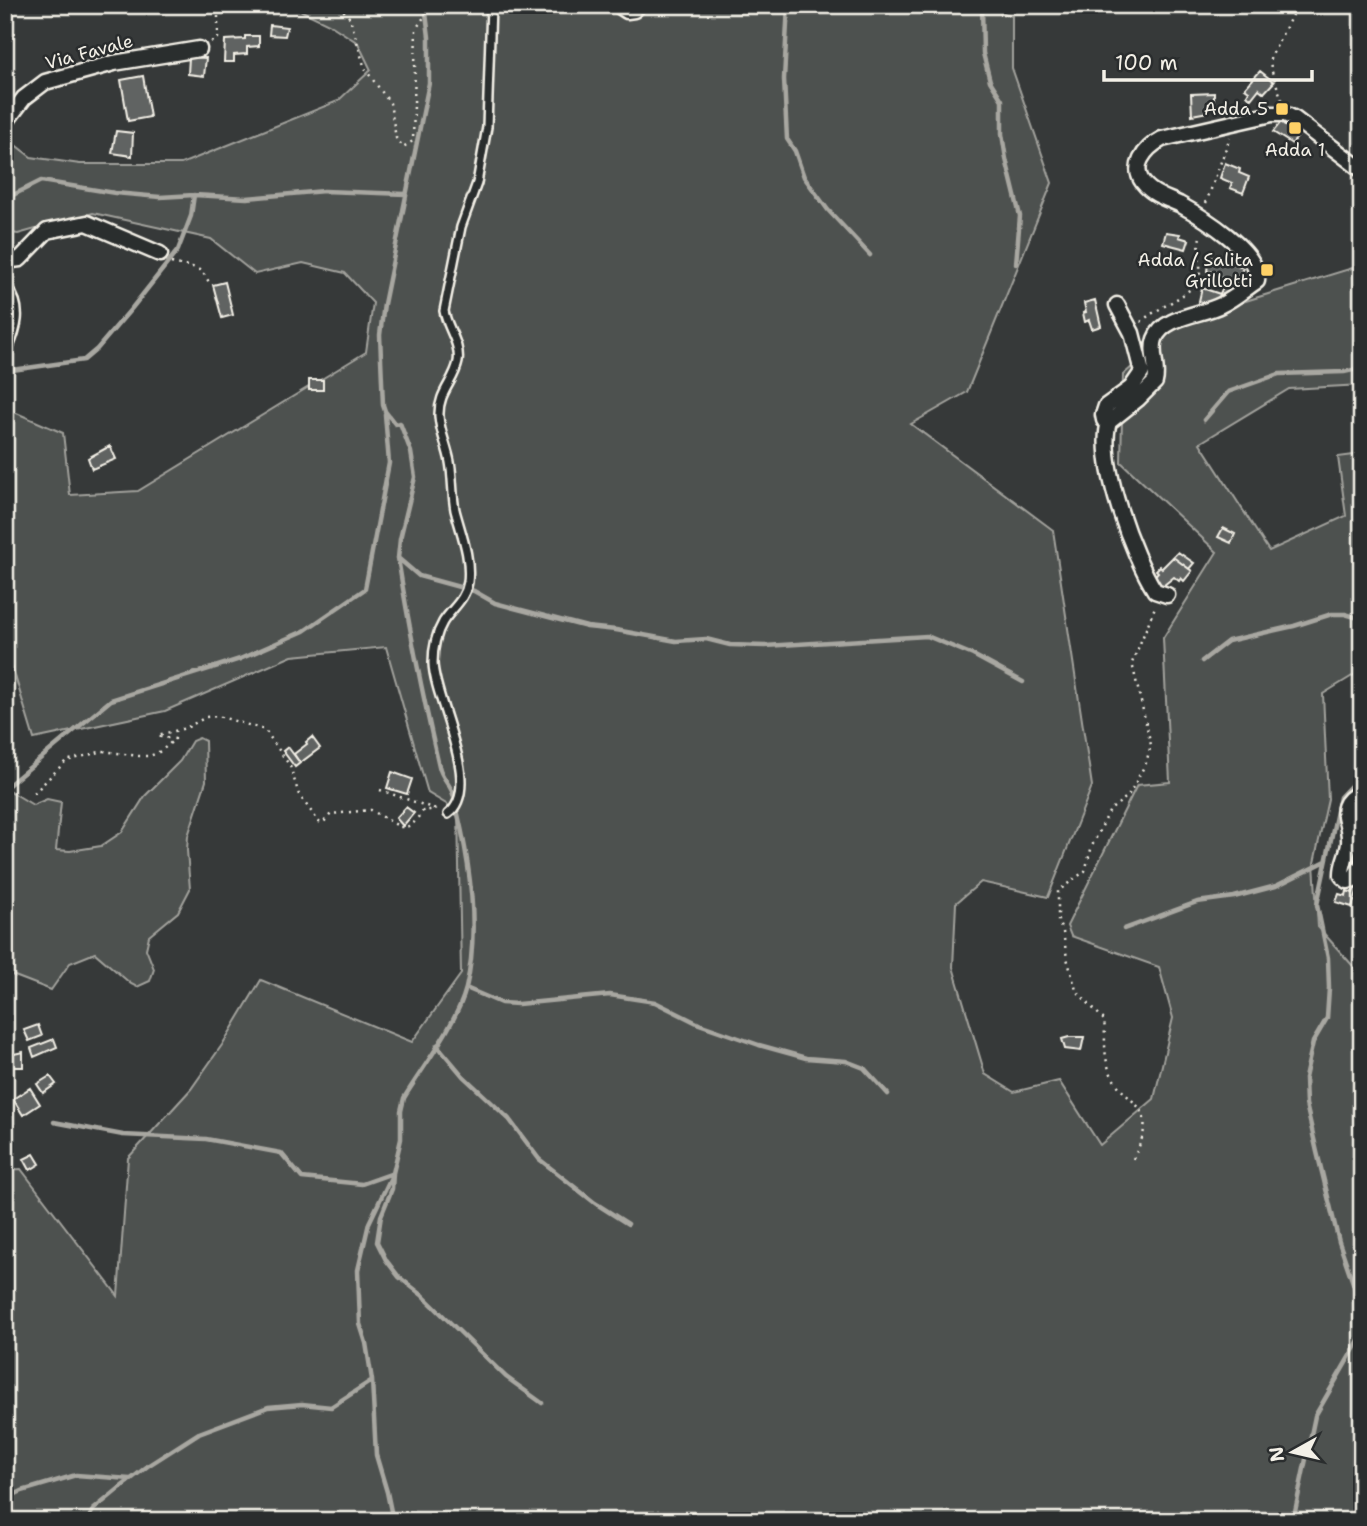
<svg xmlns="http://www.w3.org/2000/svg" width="1367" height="1526" font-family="'Shantell Sans',sans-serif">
	<rect width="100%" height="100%" fill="#363939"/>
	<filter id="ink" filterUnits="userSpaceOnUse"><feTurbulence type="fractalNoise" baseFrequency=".0143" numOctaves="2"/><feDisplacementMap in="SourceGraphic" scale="14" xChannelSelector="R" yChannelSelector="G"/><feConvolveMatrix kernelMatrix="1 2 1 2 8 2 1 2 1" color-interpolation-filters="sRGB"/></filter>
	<g filter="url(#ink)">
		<!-- green -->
		<path fill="#4e514f" stroke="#a1a19c" stroke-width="2" d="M222,5H981L1012,16V68L1052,183L967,392L911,424L1053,530L1092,786L1048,897L981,882L956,903L953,967L985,1074L1014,1092L1059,1081L1100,1145L1154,1099L1173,1018L1159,967L1071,936L1067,926L1137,785L1170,782L1163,638L1217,552L1121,462L1123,375L1184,320L1362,265V385L1289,389L1200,443L1269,551L1346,516L1338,457L1362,454V670L1323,694L1328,799L1314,863L1318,927L1362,976V1521H5V1170L21,1169L118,1296L128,1158L191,1089L222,1045L261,980L412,1042L461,974L458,811L428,793L386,647L292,656L165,711L34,739L12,666L5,670V408L63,433L70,495L138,491L366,352L373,303L345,273L303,263L255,274L211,239L93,213L18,234L5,232V137L31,157L80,164H181L338,101L371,70L358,43L329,24L298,9Z
			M199,738L205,741L206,781L188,836L187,850L190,889L178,912L149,936L146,949L154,969L150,981L137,987L131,984L95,953L70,963L51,990L12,975L5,980V788L33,805L47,799L61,802L56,850L70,851L101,846L122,832L145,796L180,761L192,741Z"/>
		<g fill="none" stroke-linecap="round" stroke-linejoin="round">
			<!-- stream -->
			<path stroke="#a8a7a1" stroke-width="4.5" d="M788,5L784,79L787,139L795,151L804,177L828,210L870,255
				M982,5L983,53L990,81L1002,100V134L1006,159L1020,216L1016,264
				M5,199L41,181L115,193L160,197L194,195L247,198L324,191L406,194
				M5,371L84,360L97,349L132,308L178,250L191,216L194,195
				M1204,420L1228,392L1279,374L1344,372L1362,368
				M398,558L419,576L474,591L495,603L587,627L616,630L676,641L706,639L730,645L765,646L927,636L973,655L1023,682
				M1202,661L1228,641L1294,626L1332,614H1345L1362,619
				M1362,774L1340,797L1317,905L1328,958L1329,988L1327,1018L1313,1042L1305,1078L1306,1104L1317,1152L1339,1242L1362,1309
				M5,788L111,700L240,659L304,631L365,589L389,463L385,414
				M1124,929L1197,902L1234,897L1276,886L1326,861
				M466,988L501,1003L518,1004L610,995L655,1002L699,1024L759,1045L806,1058L846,1061L864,1068L888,1094
				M437,1045L463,1076L509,1119L539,1159L595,1203L628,1224
				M54,1122L123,1135L206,1139L281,1153L302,1178L362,1184L393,1173L392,1189L381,1216L377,1242L386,1260L399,1277L422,1295L506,1377L542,1403
				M5,1499L22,1491L76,1475L130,1479
				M87,1521L93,1510L121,1487L149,1465L199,1433L268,1407L302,1404L331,1407L371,1381
				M393,1521L387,1492L376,1455L372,1380L366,1343L360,1324L358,1270L369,1223L393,1173L401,1139V1111L404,1098C423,1067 457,1023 466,988C481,926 469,855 453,794C450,784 441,777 439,766C423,697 409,628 398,558L400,539L415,477L411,452L400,423L395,424L385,411L383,405L380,335L384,304L429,83V37L425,5
				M1293,1521L1315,1416L1362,1335"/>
		</g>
		<!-- building -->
		<path fill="#616362" stroke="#f4f1e8" stroke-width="2" d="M270,25L287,27L285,36L269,35Z
			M245,36H259V46L247,47V54L234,55V62H224L225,40L245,39Z
			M189,57L206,58L204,76L188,74Z
			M1260,71L1274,82L1264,93L1259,89L1251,99L1247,95L1249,91L1245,88Z
			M143,76L150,117L128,121L121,80Z
			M1214,93V105H1208V112L1192,115L1191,94Z
			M1281,122L1298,136L1292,144L1273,132Z
			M116,131L133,133L132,156L112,153Z
			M1225,163L1240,169L1239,173L1249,177L1243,193L1230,188L1232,183L1220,178Z
			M1166,232L1180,234L1179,237L1189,240L1186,249L1163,243Z
			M1209,257L1227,260L1243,268L1228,296L1220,294L1224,284L1219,273L1207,271Z
			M225,282L233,315L222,318L213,285Z
			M1202,288L1220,294L1216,306L1199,301Z
			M1095,300L1101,326L1092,329L1089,320L1085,322L1083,313L1086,312L1084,303Z
			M309,380H323V390H309Z
			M110,446L116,459L92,469L88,458Z
			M1223,528L1235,534L1231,543L1218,537Z
			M1178,552L1194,563L1189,569L1173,557Z
			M1173,557L1192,571L1184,581L1181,578L1179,581L1174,577L1159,589L1152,579L1158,572L1156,570L1160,566L1162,568Z
			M312,737L320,748L300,763L294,754L307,744L306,742Z
			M288,747L300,763L295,767L283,751Z
			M392,772L412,779L407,794L387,788Z
			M406,807L414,813L403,826L396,818Z
			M1355,888L1358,889L1352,907L1336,902L1339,894L1346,896L1347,891L1353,893Z
			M38,1025L42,1036L29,1041L24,1030Z
			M1069,1037H1084L1081,1051L1065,1049L1062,1039Z
			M54,1039L57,1047L34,1057L31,1048Z
			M23,1052V1067H9V1055Z
			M50,1076L56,1084L43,1093L37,1084Z
			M30,1088L40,1104L23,1115L13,1099Z
			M34,1154L40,1164L30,1170L24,1159Z"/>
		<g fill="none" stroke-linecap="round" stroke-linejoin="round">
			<defs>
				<path id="service" d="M448,814C484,787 434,701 433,663C433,650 436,634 443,622C452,608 465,600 468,582C471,557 461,533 455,510C452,494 453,478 450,462C447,446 440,432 439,416C438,392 454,382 458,362C461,344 447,328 444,311L461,227L477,183L487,127L491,5"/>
				<path id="minor" d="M618,5L627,11L634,10L639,5
					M5,123L24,98L45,82L114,63L199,49
					M5,261L20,259L47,231L87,223L160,254
					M5,290C20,309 13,329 5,348
					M1117,305L1132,333L1142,372L1131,388L1106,406L1103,415L1104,420L1109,422L1138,399L1155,382C1159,368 1150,353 1155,339C1163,316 1202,315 1221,305C1234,299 1245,289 1257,281C1261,252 1201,216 1179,204C1168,199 1154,195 1146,186C1128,168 1145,148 1162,139L1272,114H1285L1295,119L1362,170
					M1109,422C1097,462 1133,556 1155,591L1167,595
					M1362,791C1331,807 1351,818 1349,843C1348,855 1341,864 1342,876L1348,881L1352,880L1362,865"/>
			</defs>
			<!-- service casing -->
			<use href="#service" stroke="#f4f1e8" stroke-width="12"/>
			<!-- minor casing -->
			<use href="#minor" stroke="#f4f1e8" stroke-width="19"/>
			<!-- path -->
			<path stroke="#f4f1e8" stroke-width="2.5" stroke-dasharray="2 5" stroke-linecap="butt" d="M339,5L350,18L365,69L390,103L396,138L403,147L413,141L416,29L432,5
				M211,42L218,38V8L234,5
				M1282,100L1271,69L1270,59L1297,5
				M1206,203L1230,137
				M171,263C190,268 201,263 210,285
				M1141,322C1154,309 1194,294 1199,278C1203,262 1195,251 1201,234
				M380,790L435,809
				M34,793L66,761L103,751L139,756H150L161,751L175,739L161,737L158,735L186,728L206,717L218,716L265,730L290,766L299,795L319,822L323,823L331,814L371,810L400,827C414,828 415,820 423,811L436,809
				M1133,1159C1164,1099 1124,1110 1109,1069C1103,1053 1106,1036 1104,1020L1076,990L1067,958L1063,932L1058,922V891L1085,871L1092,846L1110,810L1128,796L1146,763L1151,745L1132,663L1155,607"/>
			<!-- service -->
			<use href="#service" stroke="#2a2d2e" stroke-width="7"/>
			<!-- minor -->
			<use href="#minor" stroke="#2a2d2e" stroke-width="14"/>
		</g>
	</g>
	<!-- markers -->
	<g fill="#ffd166" stroke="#2a2d2e" stroke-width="2.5">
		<rect x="1275" y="102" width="14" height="14" rx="3.5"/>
		<rect x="1288" y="121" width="14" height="14" rx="3.5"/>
		<rect x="1260" y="263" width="14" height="14" rx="3.5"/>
	</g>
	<g text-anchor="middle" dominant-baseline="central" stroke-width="5" stroke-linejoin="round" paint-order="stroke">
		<!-- street labels -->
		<g font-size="18" fill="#f4f1e8" stroke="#2a2d2e">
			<text transform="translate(89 52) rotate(-15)">Via Favale</text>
		</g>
		<!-- poi labels -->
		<g font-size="18" fill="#f4f1e8" stroke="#2a2d2e" text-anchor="end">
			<text x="1268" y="109">Adda 5</text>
			<text x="1295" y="150" text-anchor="middle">Adda 1</text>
			<text x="1253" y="260">Adda / Salita<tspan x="1253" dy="21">Grillotti</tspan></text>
		</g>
	</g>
	<!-- margin -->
	<rect width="1367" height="1526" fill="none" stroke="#2a2d2e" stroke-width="28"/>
	<rect x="14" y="14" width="1339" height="1498" fill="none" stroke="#f4f1e8" stroke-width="2.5" filter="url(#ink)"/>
	<!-- north arrow -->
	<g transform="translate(1293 1452) rotate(262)" stroke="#2a2d2e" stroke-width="5" paint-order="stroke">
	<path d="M0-5L12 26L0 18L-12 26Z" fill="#f4f1e8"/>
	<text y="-10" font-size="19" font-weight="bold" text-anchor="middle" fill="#f4f1e8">N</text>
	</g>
	<!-- scale -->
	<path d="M1104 70v10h208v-10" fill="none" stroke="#f4f1e8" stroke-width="3.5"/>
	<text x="1115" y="70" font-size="21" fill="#f4f1e8" stroke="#2a2d2e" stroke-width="5" paint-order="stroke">100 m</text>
</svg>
